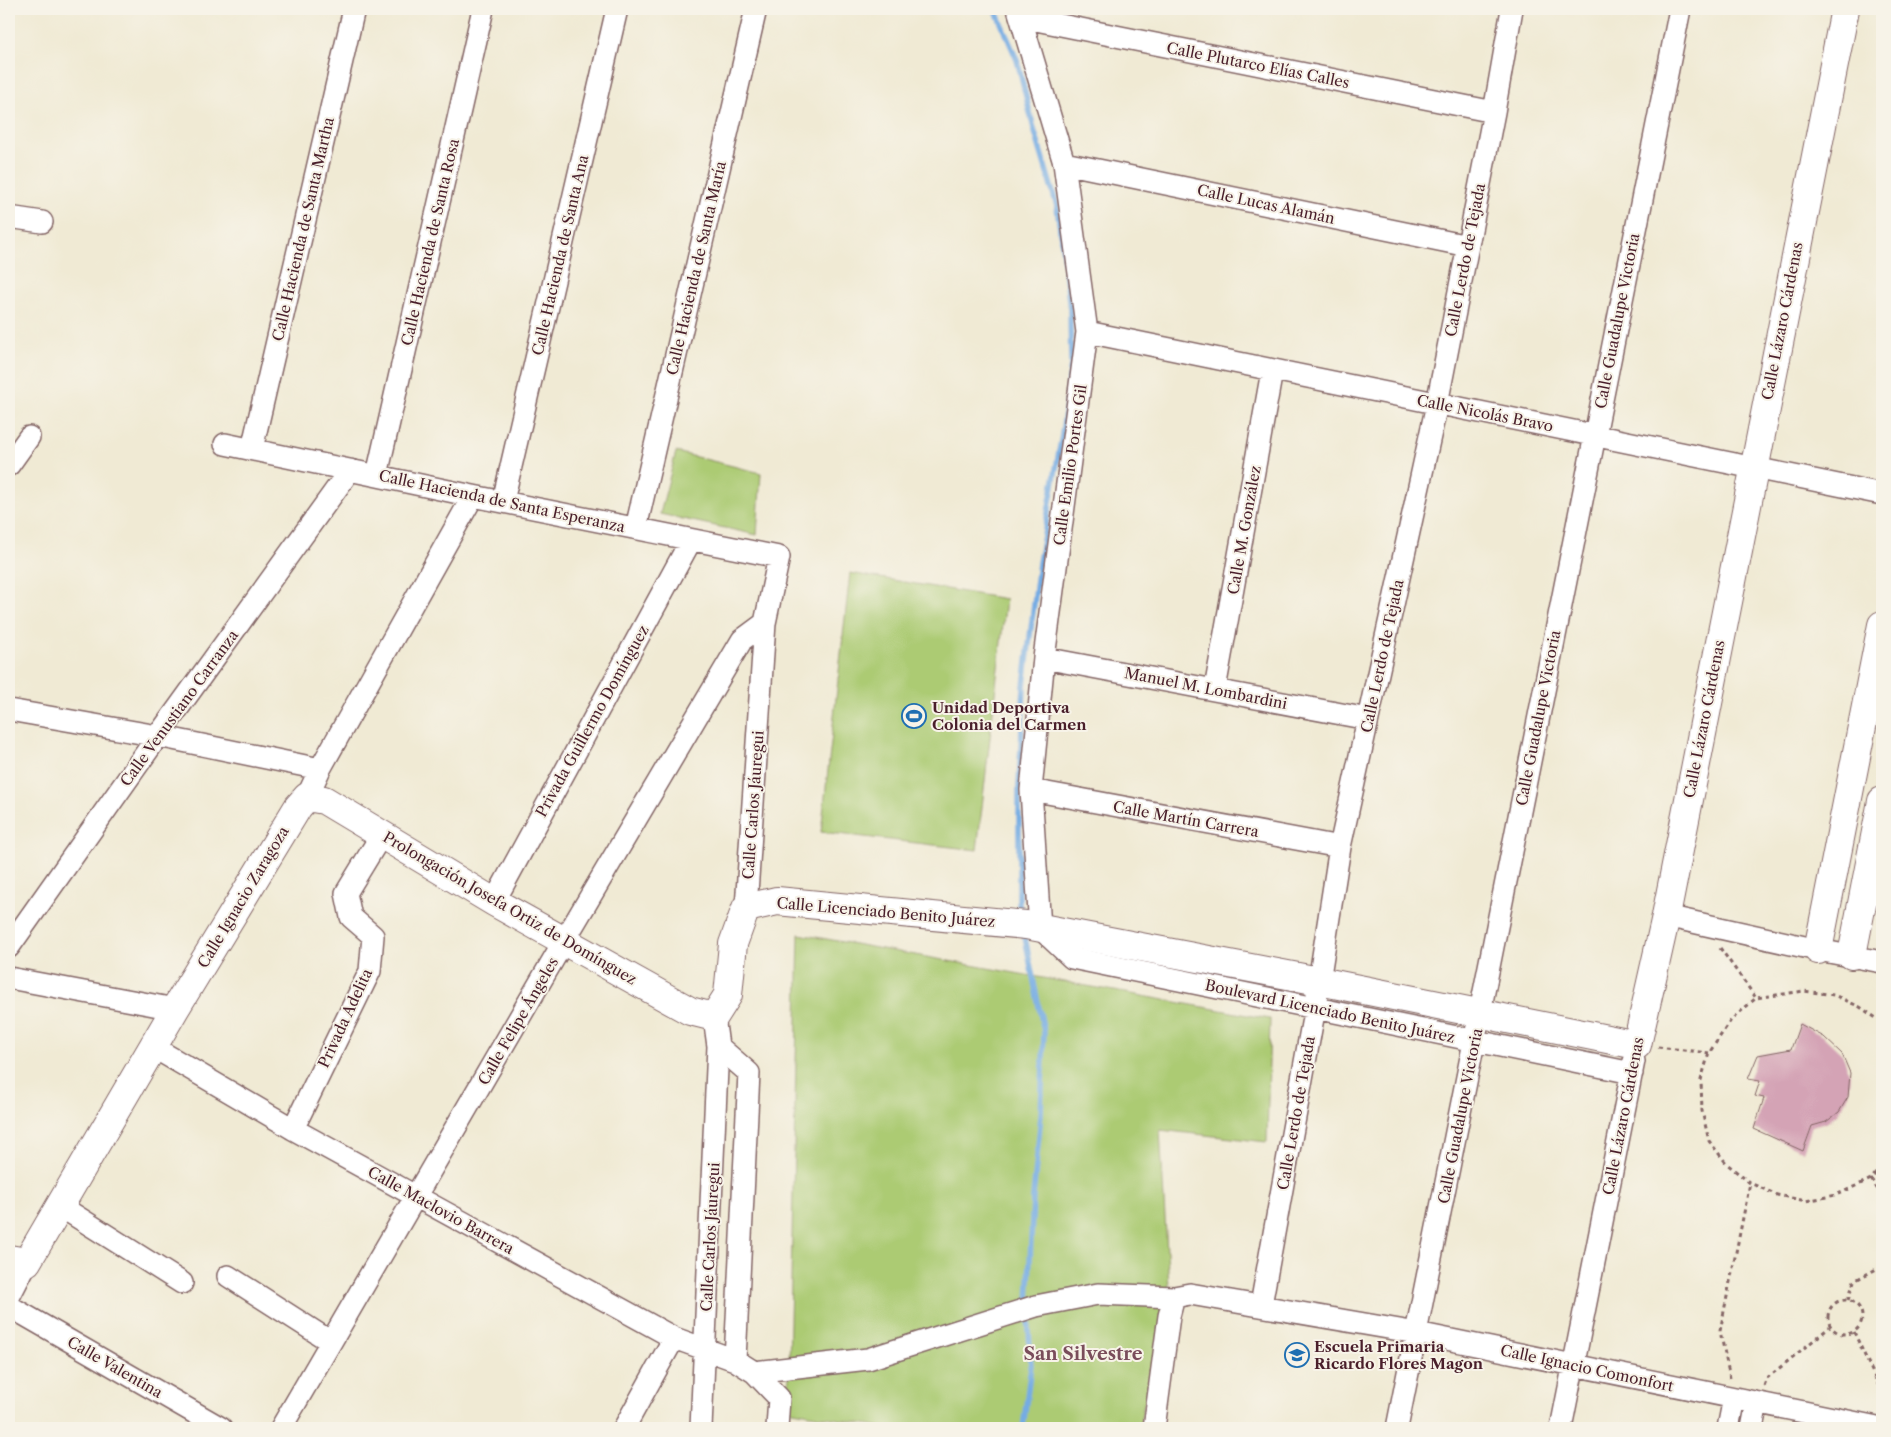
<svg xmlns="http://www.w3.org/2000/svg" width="1891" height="1437" font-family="'Libre Caslon Text',serif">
	<rect width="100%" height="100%" fill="#f7f3e8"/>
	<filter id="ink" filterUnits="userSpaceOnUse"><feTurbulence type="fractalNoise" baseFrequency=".02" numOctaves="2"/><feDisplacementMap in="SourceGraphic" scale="10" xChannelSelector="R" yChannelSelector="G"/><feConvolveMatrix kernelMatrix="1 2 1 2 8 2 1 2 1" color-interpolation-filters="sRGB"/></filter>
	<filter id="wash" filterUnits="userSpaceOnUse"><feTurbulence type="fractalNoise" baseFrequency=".0096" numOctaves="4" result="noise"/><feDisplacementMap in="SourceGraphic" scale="20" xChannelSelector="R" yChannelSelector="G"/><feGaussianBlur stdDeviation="1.12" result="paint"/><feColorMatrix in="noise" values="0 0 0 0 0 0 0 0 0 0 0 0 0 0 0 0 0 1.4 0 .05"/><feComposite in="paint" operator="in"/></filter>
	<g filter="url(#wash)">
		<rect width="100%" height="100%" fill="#f0ead4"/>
		<!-- green -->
		<path fill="#accb73" stroke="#7b754f" d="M676,452L761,473L757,535L660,514Z
			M850,573L1006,599L977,850L821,832Z
			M799,934L1270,1019L1267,1142L1160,1130L1169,1287L1139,1428H887L788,1410Z"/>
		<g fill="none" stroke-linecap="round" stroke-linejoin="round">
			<!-- stream -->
			<path stroke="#74ace3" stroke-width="5.5" d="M995,9L1017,60L1034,129L1057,206L1070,309L1071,365L1062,435L1039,563L1024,686L1019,786V904L1021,917
				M1024,933L1044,1032L1041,1115L1033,1197L1028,1304
				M1023,1428L1031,1365L1028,1313"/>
		</g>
		<g id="blocks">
			<!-- building -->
			<path fill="#d4a3b5" d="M1800,1024L1824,1037L1842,1054L1850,1073L1848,1097L1839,1112L1826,1122L1812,1126L1803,1151L1754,1129L1764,1098L1755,1096L1760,1081L1748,1079L1758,1055L1791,1049Z"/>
		</g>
	</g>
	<g filter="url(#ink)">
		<use href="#blocks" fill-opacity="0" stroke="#846666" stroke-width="1"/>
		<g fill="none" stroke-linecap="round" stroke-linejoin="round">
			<defs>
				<path id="minor" d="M1018,9L1064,163L1087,332L1044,658L1031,790L1040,928L1072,958L1632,1073
					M1021,17L1494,112
					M1064,163L1468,246
					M9,217L42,222
					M1087,332L1882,494
					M225,444L473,496L779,557L765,623L746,908
					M252,449L354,9
					M9,465L29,437
					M377,475L483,9
					M503,501L617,9
					M636,528L756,9
					M1044,658L1368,719
					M1215,689L1272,371
					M9,710L158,736L320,769
					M1031,790L1340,847
					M307,797L320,769L473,496
					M494,902L691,540
					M1666,916L1818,950L1882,962
					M9,947L158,736L350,470
					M9,978L175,1009
					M718,1046L749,1073L735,1360
					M153,1047L293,1129L674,1338L735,1360L754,1372L779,1398L777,1428
					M293,1129L370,971L373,936L351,917L346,893L382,834
					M60,1206L182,1283
					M228,1276L331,1342
					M9,1297L27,1262
					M1261,1305L1315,1007L1340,847L1437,404L1494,112L1512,9
					M9,1306L221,1428
					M754,1372L868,1359L1036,1306L1098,1294L1174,1297L1190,1294L1417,1333L1882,1428
					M281,1428L564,941L742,640L765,623
					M624,1428L674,1338
					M701,1428L718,1046L714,1017
					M1154,1428L1169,1316L1174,1297
					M1397,1428L1680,9
					M1561,1428L1634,1061
					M1728,1428L1734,1398
					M1752,1428L1757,1403"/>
				<path id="tertiary" d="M1818,950L1882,625
					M1852,955L1882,801
					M9,1259L27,1262L175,1009L298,807L307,797L324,800L494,902L690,1011L714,1017L728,995L733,944L746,908L777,901L1026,925L1319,981L1637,1045L1666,916L1845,9"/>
			</defs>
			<!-- minor casing -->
			<use href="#minor" stroke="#846666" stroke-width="24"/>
			<!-- tertiary casing -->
			<use href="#tertiary" stroke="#846666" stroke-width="30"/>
			<!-- path -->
			<path stroke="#846666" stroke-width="3" stroke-dasharray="4 4" stroke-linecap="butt" d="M1720,948L1756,998
				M1882,1022L1860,1007L1834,995L1804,991L1756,998L1731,1020L1709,1053L1701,1080L1702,1111L1709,1141L1727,1164L1750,1183L1777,1195L1806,1201L1836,1195L1871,1179L1882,1166
				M1658,1047L1709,1053
				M1871,1179L1882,1196
				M1848,1300L1854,1281L1882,1266
				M1828 1317a17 17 0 1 1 34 0a17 17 0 1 1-34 0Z
				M1854,1332L1882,1393
				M1730,1378L1720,1331L1750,1183
				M1764,1386L1767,1378L1830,1327"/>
			<!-- minor -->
			<use href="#minor" stroke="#fff" stroke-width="21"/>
			<!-- tertiary -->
			<use href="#tertiary" stroke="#fff" stroke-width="28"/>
		</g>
	</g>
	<!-- icons -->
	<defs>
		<symbol id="stadium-ring" viewBox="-11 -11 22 22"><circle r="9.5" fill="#f7f3e8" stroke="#1f6fb2" stroke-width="1.5"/><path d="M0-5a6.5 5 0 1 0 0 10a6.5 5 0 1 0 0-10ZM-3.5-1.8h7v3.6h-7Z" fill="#1f6fb2"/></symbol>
		<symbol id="school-ring" viewBox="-11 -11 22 22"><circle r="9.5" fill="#f7f3e8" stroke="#1f6fb2" stroke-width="1.5"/><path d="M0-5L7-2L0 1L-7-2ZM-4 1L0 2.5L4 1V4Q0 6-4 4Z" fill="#1f6fb2"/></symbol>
	</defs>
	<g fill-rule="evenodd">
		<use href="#stadium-ring" x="900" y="702" width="28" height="28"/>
		<use href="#school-ring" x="1283" y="1341" width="28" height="28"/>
	</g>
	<g text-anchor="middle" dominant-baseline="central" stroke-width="4" stroke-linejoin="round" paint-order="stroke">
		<!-- street labels -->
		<g font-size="15" fill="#4a1f2b" stroke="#f7f3e8">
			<text transform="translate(1258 65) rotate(11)">Calle Plutarco Elías Calles</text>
			<text transform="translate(1266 204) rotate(12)">Calle Lucas Alamán</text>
			<text transform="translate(303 229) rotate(-77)">Calle Hacienda de Santa Martha</text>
			<text transform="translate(430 242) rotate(-77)">Calle Hacienda de Santa Rosa</text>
			<text transform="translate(560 255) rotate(-77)">Calle Hacienda de Santa Ana</text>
			<text transform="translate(1465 260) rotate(-79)">Calle Lerdo de Tejada</text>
			<text transform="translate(696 268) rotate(-77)">Calle Hacienda de Santa María</text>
			<text transform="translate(1617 321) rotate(-79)">Calle Guadalupe Victoria</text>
			<text transform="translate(1782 321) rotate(-79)">Calle Lázaro Cárdenas</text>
			<text transform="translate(1485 413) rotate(11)">Calle Nicolás Bravo</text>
			<text transform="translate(1070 465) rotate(-82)">Calle Emilio Portes Gil</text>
			<text transform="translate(502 501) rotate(12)">Calle Hacienda de Santa Esperanza</text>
			<text transform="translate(1244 530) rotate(-80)">Calle M. González</text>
			<text transform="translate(1382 656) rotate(-78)">Calle Lerdo de Tejada</text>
			<text transform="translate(1206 688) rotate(11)">Manuel M. Lombardini</text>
			<text transform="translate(179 708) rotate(-54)">Calle Venustiano Carranza</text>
			<text transform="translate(1538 718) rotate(-79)">Calle Guadalupe Victoria</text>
			<text transform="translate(1704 719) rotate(-79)">Calle Lázaro Cárdenas</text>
			<text transform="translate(592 721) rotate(-61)">Privada Guillermo Domínguez</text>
			<text transform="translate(753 805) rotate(-86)">Calle Carlos Jáuregui</text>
			<text transform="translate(1186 819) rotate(10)">Calle Martín Carrera</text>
			<text transform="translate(243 897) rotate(-59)">Calle Ignacio Zaragoza</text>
			<text transform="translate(510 908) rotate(30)">Prolongación Josefa Ortiz de Domínguez</text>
			<text transform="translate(886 912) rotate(5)">Calle Licenciado Benito Juárez</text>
			<text transform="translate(1330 1011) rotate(12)">Boulevard Licenciado Benito Juárez</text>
			<text transform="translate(345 1018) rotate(-65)">Privada Adelita</text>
			<text transform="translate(518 1021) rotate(-60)">Calle Felipe Ángeles</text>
			<text transform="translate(1296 1113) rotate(-80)">Calle Lerdo de Tejada</text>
			<text transform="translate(1460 1116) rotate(-79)">Calle Guadalupe Victoria</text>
			<text transform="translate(1623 1116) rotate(-79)">Calle Lázaro Cárdenas</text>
			<text transform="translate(441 1210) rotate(29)">Calle Maclovio Barrera</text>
			<text transform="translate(710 1237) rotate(-87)">Calle Carlos Jáuregui</text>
			<text transform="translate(115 1367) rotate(30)">Calle Valentina</text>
			<text transform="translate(1587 1368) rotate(12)">Calle Ignacio Comonfort</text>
		</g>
		<!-- poi labels -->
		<g font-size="15" font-weight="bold" fill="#4a1f2b" stroke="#f7f3e8" text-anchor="start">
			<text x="932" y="707">Unidad Deportiva<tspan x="932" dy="17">Colonia del Carmen</tspan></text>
			<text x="1314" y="1346">Escuela Primaria<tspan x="1314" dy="17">Ricardo Flores Magon</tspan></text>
		</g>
		<!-- quarter labels -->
		<g font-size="18" font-weight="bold" fill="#7a4d5b" stroke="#f7f3e8">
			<text x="1083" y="1354">San Silvestre</text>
		</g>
	</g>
	<!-- margin -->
	<rect width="1891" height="1437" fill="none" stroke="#f7f3e8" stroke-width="30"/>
</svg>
